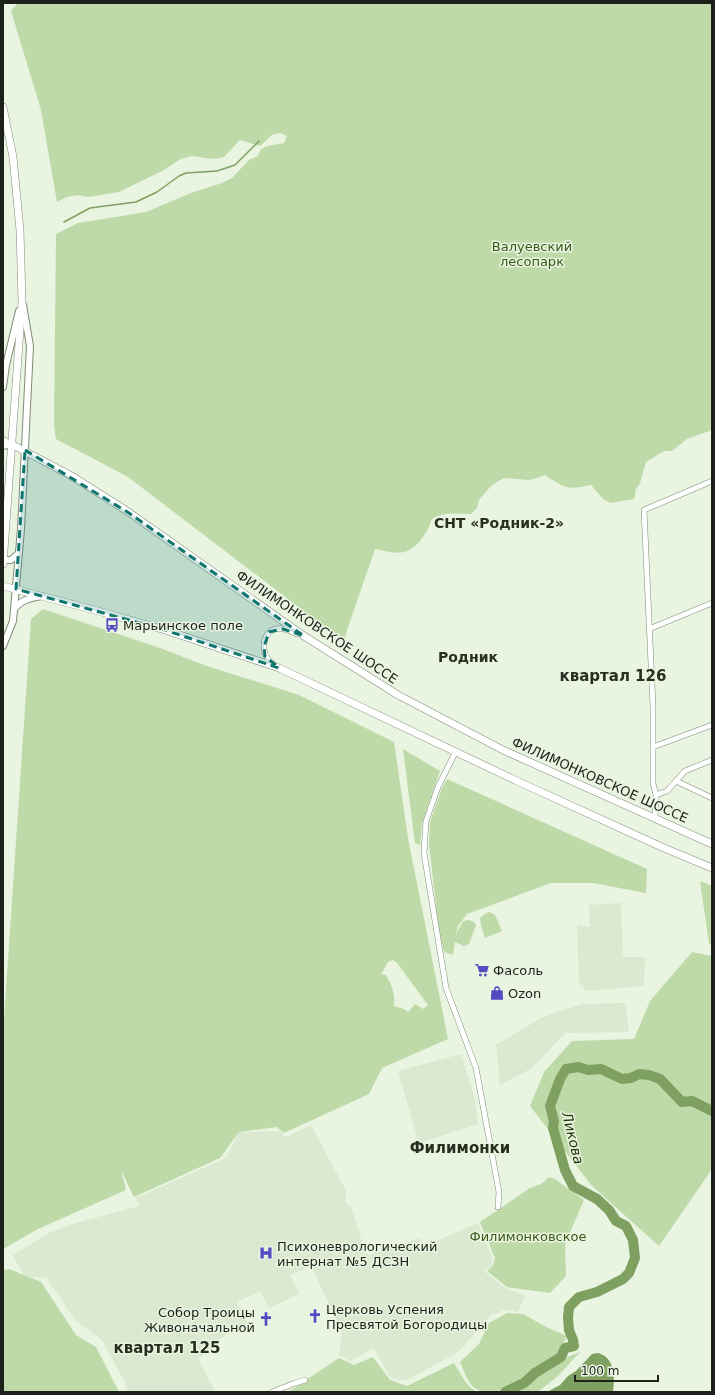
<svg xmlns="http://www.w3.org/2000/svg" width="715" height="1395" font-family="'DejaVu Sans',sans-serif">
	<rect width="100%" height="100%" fill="#e9f4e1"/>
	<!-- built -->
	<path fill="#dae9cf" d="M621,903L623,957H645L644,986L587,991L579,984L577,925L590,927L589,905Z
		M625,1003L629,1032L565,1033L532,1068L500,1085L496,1045L543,1017L582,1004Z
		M461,1054L475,1100L478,1124L419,1143L398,1071Z
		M311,1125L346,1191L345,1199L348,1206H351L365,1252L368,1255L420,1238L424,1246L478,1223L493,1258L491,1266L484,1271L505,1288L525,1296L518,1312L503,1309L499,1313L491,1315L461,1349L448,1358L405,1381L391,1378L374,1348L350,1361L339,1355L342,1331L311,1266L290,1275L299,1294L269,1308L260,1291L237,1302L248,1324L210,1344L213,1351L198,1358L215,1392H127L125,1382L102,1340L75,1320L46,1277L25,1278L13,1255L49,1233L76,1223L139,1206L136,1198L226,1158L239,1132L281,1131L284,1136L287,1137Z"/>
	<!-- green -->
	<path fill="#bfdaa9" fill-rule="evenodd" d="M18,3H712V430L687,439L672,451H664L646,462L640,483L636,489L634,499L610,503L603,499L591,485C566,490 566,489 545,475L537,478L529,480L504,478L497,482L491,486L479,500L477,508L471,514C457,514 444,511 432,519C429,528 426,534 419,542C406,557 393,553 375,549L344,639L305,612L128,477L56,439L54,426L56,234L78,223L146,212L191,193L222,183L232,178L249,160L258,156L261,149L268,146L284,143L287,136L280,133L272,135L260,146L240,140L224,157L213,159L192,156L181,159L162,171L119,192L88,197L77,195L67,197L57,202L41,110L11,11Z
		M43,609L160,648L207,666L299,695L394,742L408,838L448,1039L382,1068L369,1094L284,1133L277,1127L239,1132L220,1158L134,1197L121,1170L126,1190L38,1229L3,1249V1034L31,619ZM393,960L397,963L428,1005L423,1009L415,1004L408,1012L404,1009L394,1006C395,993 392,986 386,975L381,974L388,962Z
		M403,749L440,771L422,823L420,845L415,843Z
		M447,779L647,869L646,893L593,883H551L467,914L458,926L456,934L463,921L468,920L474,922L476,925L469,944L464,946L455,942L453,955L444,952L439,931L429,844L430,822L442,788Z
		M700,881L712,886V945L709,944Z
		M489,912L495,915L502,931L485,938L481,925L480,918L485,914Z
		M692,952L712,956V1169L659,1246L592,1186L530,1106L544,1072L572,1041L634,1039L650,1001Z
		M549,1177L555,1179L584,1200L565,1244L566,1276L550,1293L507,1287L487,1271L493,1265L495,1258L480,1222L530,1188L541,1184Z
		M9,1269L41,1282L76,1335L96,1347L119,1392H3V1270Z
		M507,1313L523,1314L546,1327L567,1336L558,1354L555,1357L565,1358L580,1352L559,1375L538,1392H502L504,1388C492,1395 475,1394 468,1380C465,1375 463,1368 460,1362L479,1344L489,1323Z
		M373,1357L390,1380L407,1386L454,1363L466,1383L476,1392H288L339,1358L354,1365Z"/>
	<!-- water -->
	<path fill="#7ea060" d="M598,1353C615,1357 615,1378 613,1392H547L560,1385L568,1376L576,1371L592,1354Z"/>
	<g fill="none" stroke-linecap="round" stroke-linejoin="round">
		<!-- stream -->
		<path stroke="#7ea060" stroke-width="1.5" d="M64,222L90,208L136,202L157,192L179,176L186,173L217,171L235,165L259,141"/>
		<!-- river -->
		<path stroke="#7ea060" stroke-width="10" d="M505,1392L524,1383L535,1373L561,1357L565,1348L574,1346L573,1340L569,1330L568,1317L569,1307L579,1297L597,1292L623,1279L629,1273L635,1258L633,1240L626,1226L616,1221L609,1210L597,1199L573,1186L565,1170L553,1128L554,1121L550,1106L560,1079L566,1069L578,1067L588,1070L601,1069L622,1079L631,1078L639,1074L649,1075L660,1079L682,1102L692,1101L712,1111"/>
		<defs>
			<path id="minor" d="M3,439L11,444
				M649,629L712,603
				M273,664C261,656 260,634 275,629C283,627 291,631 297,634
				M653,747L712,725
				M456,751L438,787L426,821L424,853L446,988L476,1068L499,1192L498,1207
				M676,781L685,771L712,760
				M656,795L667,791L676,781L712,798
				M655,818L656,795L653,783V707L644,510L712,481
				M272,1392L295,1383L305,1380"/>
			<path id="tertiary" d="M3,387L6,365L19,311
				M3,446L11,444
				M3,560H11L18,554
				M14,609C21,600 30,598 41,596
				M3,646L13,621L21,529L30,346L23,305"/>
			<path id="secondary" d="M3,107L13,157L20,230L22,302L3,564
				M11,444L70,475L127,511L304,636L398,695L503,750L712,844
				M3,586L102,612L165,630L279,668L517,781L664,848L712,868"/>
		</defs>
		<!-- minor casing -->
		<use href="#minor" stroke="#818b7a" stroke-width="6"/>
		<!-- tertiary casing -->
		<use href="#tertiary" stroke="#818b7a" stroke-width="8"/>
		<!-- secondary casing -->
		<use href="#secondary" stroke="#818b7a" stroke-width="8"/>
		<!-- minor -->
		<use href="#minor" stroke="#fff" stroke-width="5"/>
		<!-- tertiary -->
		<use href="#tertiary" stroke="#fff" stroke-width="6"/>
		<!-- secondary -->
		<use href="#secondary" stroke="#fff" stroke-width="7"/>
	</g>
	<!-- marked area -->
	<path fill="#0f766e" fill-opacity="0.2" stroke="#0f766e" stroke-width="3" stroke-dasharray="8 5" stroke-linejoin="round" d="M25,450L129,513L304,636L283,629L269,632L264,647L265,656L279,668L165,630L16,589Z"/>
	<!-- icons -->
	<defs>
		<symbol id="bus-bare" viewBox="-9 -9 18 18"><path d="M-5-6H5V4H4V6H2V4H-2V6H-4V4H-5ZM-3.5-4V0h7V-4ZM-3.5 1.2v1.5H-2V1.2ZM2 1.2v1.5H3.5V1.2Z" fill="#554ac2" stroke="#e9f4e1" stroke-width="2.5" paint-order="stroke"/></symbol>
		<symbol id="supermarket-bare" viewBox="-9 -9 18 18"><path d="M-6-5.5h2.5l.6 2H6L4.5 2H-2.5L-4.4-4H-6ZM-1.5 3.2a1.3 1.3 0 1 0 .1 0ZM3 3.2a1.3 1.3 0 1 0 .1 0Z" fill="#554ac2" stroke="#e9f4e1" stroke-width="2.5" paint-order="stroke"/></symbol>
		<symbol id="shop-bare" viewBox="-9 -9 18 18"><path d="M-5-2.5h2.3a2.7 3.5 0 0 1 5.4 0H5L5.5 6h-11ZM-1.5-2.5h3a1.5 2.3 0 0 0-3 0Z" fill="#554ac2" stroke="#e9f4e1" stroke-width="2.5" paint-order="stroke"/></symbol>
		<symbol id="hospital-bare" viewBox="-9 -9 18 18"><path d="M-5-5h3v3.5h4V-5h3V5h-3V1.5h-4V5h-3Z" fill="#554ac2" stroke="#e9f4e1" stroke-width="2.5" paint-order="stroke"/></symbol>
		<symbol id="church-bare" viewBox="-9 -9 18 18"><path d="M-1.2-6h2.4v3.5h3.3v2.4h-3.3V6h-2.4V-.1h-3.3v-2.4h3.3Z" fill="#554ac2" stroke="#e9f4e1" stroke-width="2.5" paint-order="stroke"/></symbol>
	</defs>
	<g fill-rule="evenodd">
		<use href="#bus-bare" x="102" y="615" width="20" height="20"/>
		<use href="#supermarket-bare" x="472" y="960" width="20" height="20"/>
		<use href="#shop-bare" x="487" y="983" width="20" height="20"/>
		<use href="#hospital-bare" x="256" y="1243" width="20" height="20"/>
		<use href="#church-bare" x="305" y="1306" width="20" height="20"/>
		<use href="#church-bare" x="256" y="1309" width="20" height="20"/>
	</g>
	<g text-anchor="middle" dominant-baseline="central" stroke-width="3" stroke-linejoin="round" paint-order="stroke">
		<!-- park labels -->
		<g font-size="13" fill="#395916" stroke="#e9f4e1">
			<text x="532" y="246">Валуевский<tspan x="532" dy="15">лесопарк</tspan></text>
			<text x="528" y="1236">Филимонковское</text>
		</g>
		<!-- poi labels -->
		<g font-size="13" fill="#1d211a" stroke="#e9f4e1" text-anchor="start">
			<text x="123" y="625">Марьинское поле</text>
			<text x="493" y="970">Фасоль</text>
			<text x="508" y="993">Ozon</text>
			<text x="277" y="1246">Психоневрологический<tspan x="277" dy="15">интернат №5 ДСЗН</tspan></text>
			<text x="326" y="1309">Церковь Успения<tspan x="326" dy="15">Пресвятой Богородицы</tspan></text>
			<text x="255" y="1312" text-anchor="end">Собор Троицы<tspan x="255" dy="15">Живоначальной</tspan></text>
		</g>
		<!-- street labels -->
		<g font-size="13" fill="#1d211a" stroke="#e9f4e1">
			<text transform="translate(317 627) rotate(34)">ФИЛИМОНКОВСКОЕ ШОССЕ</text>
			<text transform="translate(600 780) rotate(24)">ФИЛИМОНКОВСКОЕ ШОССЕ</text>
		</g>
		<!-- neighbourhood labels -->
		<g font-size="14" font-weight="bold" fill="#272f20" stroke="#e9f4e1">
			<text x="499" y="523">СНТ «Родник-2»</text>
			<text x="468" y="657">Родник</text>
		</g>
		<!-- water labels -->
		<g font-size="14" font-style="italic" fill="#203607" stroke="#e9f4e1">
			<text transform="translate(573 1138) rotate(76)">Ликова</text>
		</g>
		<!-- quarter labels -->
		<g font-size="15" font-weight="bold" fill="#272f20" stroke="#e9f4e1">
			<text x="613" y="676">квартал 126</text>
			<text x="460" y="1148">Филимонки</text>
			<text x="167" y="1348">квартал 125</text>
		</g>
	</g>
	<!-- border -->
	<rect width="715" height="1395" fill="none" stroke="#1d211a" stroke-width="8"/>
	<!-- scale -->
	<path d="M575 1375v6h83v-6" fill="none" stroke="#1d211a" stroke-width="2"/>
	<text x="581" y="1375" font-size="12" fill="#1d211a" stroke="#e9f4e1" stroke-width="3" paint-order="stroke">100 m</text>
</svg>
